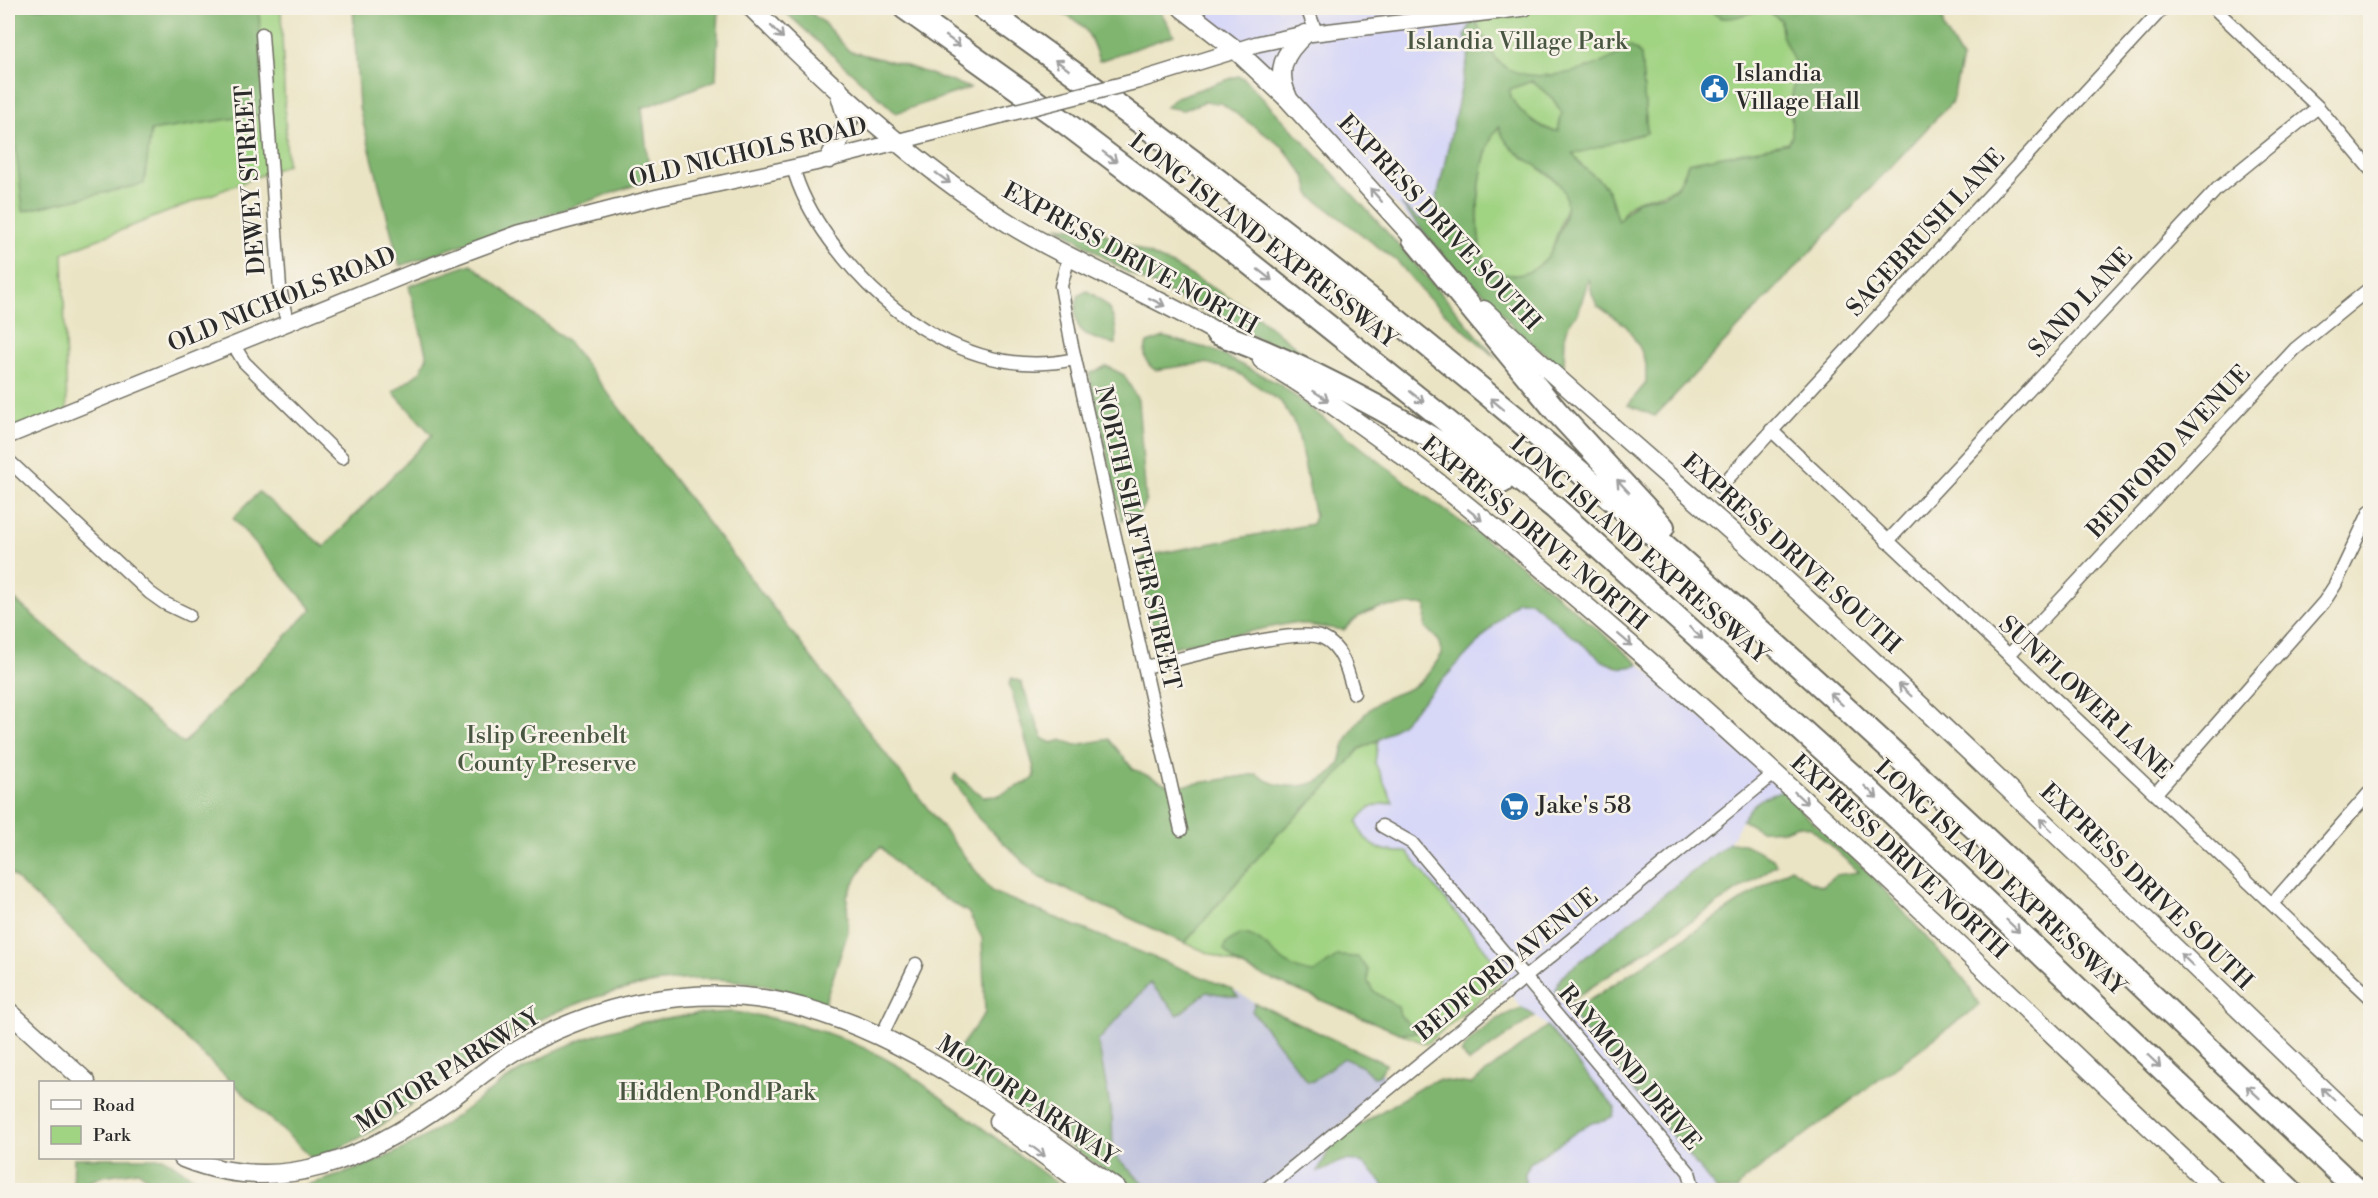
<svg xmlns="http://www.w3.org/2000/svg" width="2378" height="1198" font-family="'Libre Bodoni',serif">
	<rect width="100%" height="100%" fill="#f7f3e8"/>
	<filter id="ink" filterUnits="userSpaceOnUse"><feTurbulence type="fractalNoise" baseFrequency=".0167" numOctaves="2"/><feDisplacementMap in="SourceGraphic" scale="12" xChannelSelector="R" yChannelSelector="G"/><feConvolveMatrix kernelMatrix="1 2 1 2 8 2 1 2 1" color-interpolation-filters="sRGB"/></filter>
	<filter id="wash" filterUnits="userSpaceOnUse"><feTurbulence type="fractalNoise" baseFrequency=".008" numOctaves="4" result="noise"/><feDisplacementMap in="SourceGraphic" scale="24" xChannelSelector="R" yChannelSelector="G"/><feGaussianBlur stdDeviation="1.35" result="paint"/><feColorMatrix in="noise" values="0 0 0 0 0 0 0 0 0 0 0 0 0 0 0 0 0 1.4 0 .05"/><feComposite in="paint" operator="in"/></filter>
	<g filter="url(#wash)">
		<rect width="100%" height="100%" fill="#ebe4c4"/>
		<!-- built -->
		<path fill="#d7d7f8" d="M1196,8H1400L1404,25L1477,16L1485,67L1470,48L1428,239L1296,98Z
			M1530,600L1603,661L1616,668H1629L1639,664L1785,790L1749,809L1729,843L1568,970L1560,979L1556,991L1570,1013L1717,1190H1511L1525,1185V1173L1530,1163L1590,1123L1604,1121L1555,1034L1530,1011L1522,1008L1501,982L1505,974L1407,852L1382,851L1371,845L1361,834L1357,822L1362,813L1371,806L1393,802L1375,763L1378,740L1402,723L1517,601Z
			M1335,1140L1324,1156V1171L1342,1161H1357L1369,1167L1387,1190H1261Z"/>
		<!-- industrial -->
		<path fill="#bfc2dd" d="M1150,983L1238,996L1232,989L1255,1003L1253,1011L1307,1082L1313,1081L1343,1058L1363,1067L1373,1077L1379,1076L1381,1072L1391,1083L1261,1190H1150L1113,1154L1112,1118L1098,1041Z"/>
		<!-- green -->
		<path fill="#a0d382" stroke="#667f56" stroke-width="1.5" d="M8,8H281L287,165L63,253L67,417L8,441Z
			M1400,8H1710L1720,18C1734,18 1762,8 1769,11C1774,13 1777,17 1781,20L1782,35L1797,66L1791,105L1792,136L1789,143L1782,146L1688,163C1679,196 1666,191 1638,200C1629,203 1623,214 1618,221C1613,210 1613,196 1605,186C1594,173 1580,169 1572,152L1647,133L1641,55L1636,50L1624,70L1491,79L1485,67L1477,17L1404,26Z
			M1532,81L1553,99L1562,113L1558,131C1542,131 1508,106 1510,89Z
			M1500,126L1515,150L1562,186L1568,202L1550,255L1534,270L1517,277L1497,273C1492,268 1485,261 1483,254C1472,228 1479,145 1500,126Z
			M1378,740L1375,763L1393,802C1376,804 1366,807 1357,822C1365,847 1383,853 1407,852L1505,974L1501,982L1426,1044L1185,943L1277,835L1332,782L1360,749Z"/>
		<!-- forest -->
		<path fill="#80b570" stroke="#56704e" stroke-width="1.5" fill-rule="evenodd" d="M8,8H259L263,114L151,131L144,184L23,211L8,79Z
			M353,8H719L716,80L642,108L650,180L400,266L359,107Z
			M781,8H804L823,22L849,51L901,64L970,88L896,113Z
			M1048,8H1154L1162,14L1174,35L1099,61C1087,23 1083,23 1048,8Z
			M1710,8H1941L1944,29L1962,59L1952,102L1655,416L1628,405L1646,383V364L1640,348L1627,327L1597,305L1592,294L1589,278L1578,313L1569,323L1565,337L1564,365L1554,362L1512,326L1490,298L1452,266L1401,204L1418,218L1425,220L1432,215L1435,207L1469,53L1465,35L1473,20C1485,32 1487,51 1500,63C1530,90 1603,69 1630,46L1641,55L1647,133C1621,137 1598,151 1573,153C1581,170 1596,174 1606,188C1613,198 1613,210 1618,221L1637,201L1664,195L1676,188L1684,177L1688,163L1789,143L1792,136L1791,105L1796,66L1782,35L1781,20L1765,10C1747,10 1722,30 1710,8ZM1532,81L1553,99L1562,113L1558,131C1542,132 1508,106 1510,89ZM1499,127C1511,171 1585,167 1562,225C1556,238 1553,252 1543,262C1528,276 1516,277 1497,273C1492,268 1485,261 1483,254C1472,229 1479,145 1499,127Z
			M1238,76L1243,78C1331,169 1416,262 1497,359L1427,297L1398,262L1311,196L1305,176L1283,147L1221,103L1204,102L1183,110L1166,107L1177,97Z
			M1057,226L1099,231L1177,267L1245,307L1336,378L1125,271Z
			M471,264L570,344L992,892L1232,989L1238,997L1207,992L1178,1015L1150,983L1098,1041L1112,1118L1113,1154L1150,1190H1134L949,1062L985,1013L982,938L968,912L913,880L881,847L866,861L847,896L848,932L824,1005C808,999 792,993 776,988C667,960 551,1002 463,1066C414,1101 370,1141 312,1158L8,871V594L183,744L312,609L233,518L259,492L324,547L432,435L393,392L420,372L427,357L409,286Z
			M1087,291C1111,304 1117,318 1116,344C1086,339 1067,329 1079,295Z
			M1164,337L1213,350L1279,384L1402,479L1523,567L1639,664C1624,670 1617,668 1603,661L1530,601H1517L1402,723L1378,740L1359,749L1332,782L1277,835L1185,943L1039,877L978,818L953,779L955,774L983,797L997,796L1032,780L1035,776L1033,765L1009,683L1012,678L1021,682L1043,739L1052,743L1062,740L1076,745L1109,739L1133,769L1173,787L1257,774C1279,793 1322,790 1339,764C1342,759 1342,752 1344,746C1349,733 1359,719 1370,709C1383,697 1396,695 1411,688C1423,683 1434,666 1442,654L1438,640L1425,627L1426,605C1395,605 1365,604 1344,630L1292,623L1167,648L1160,647L1156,641L1139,564L1146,556L1312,524L1315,517L1297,428L1281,402L1235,371L1205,363L1155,370C1145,363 1143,356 1147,343Z
			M1106,366L1124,375L1138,400L1146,500L1139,514L1122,521L1089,374Z
			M1785,790L1803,813L1870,874L1966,982L1979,1005L1743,1181L1737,1190H1717L1570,1013L1791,868L1809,881L1823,886L1836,875L1859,872L1811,828L1798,825L1781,831L1760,830L1742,820C1753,801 1764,795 1785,790Z
			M1729,843L1744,844L1773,858L1776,865L1566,1004L1555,991L1560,979L1568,971Z
			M1240,934C1267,933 1276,970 1314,973L1338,956L1358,957L1368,970V982L1373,991L1398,1007L1400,1015L1418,1033H1399L1249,970L1235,962L1224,950L1225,944Z
			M1255,1003L1386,1064L1379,1076L1373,1077L1363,1067L1343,1058L1313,1081L1308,1082L1252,1011Z
			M1522,1008L1535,1016L1469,1062L1461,1053C1472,1034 1500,1015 1522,1008Z
			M733,1012C793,1019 848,1036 900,1067L1066,1190H289C331,1179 377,1164 416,1142C458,1119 494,1084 536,1061C595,1028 666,1014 733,1012Z
			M1547,1026L1615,1108L1613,1116L1604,1121L1590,1123L1530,1163L1525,1173V1185L1511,1190H1387C1375,1175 1365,1157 1343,1161C1333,1163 1327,1171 1317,1172L1335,1140L1428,1083L1438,1080L1471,1084Z
			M74,1158H164L212,1190H164L138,1171L103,1176L73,1188Z"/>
	</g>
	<g filter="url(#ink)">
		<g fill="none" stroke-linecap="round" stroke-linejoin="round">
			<defs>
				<path id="minor" d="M1307,8L1316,32
					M2214,8L2318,107L2370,169
					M262,34L280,288L287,322
					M793,167C800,194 814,218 830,240C885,316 977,381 1075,359
					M1069,256L1061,286L1071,341L1181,830
					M233,344L244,362L342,458
					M1771,430L2370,997
					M8,460L150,593L164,603L189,615
					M1720,487L2163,8
					M1887,542L2217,189L2318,107
					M2009,655L2295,349L2370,288
					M1145,667C1179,660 1295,626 1323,638C1343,647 1348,673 1354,693
					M2156,793L2324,602L2335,585L2370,511
					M1382,826L1412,843L1689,1172L1694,1190
					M2272,904L2370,792
					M881,1037L916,964
					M1265,1190L1775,773"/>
				<path id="tertiary" d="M1137,81L1257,44L1299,35L1525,8
					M8,436L411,273L519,233L658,197L814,163L1002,115"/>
				<path id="secondary" d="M752,8C829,85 918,167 1010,224C1080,267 1158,296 1228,339
					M1182,8L1236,50L1288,99L1422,247
					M1288,98C1275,70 1284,53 1305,34
					M829,159L848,122L838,88
					M1484,310C1589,411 1703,503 1810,602C1999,777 2184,957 2370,1135
					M1262,360C1392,437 1510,540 1624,639C1828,816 2021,1005 2216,1190
					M8,1011L86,1082
					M998,1121L1092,1190
					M183,1158C282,1198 367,1158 448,1100C473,1082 496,1061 524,1046C603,1002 697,984 785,1003C907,1030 1019,1120 1118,1190"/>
				<path id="motorway" d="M905,8L1067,124L1243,258L1555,508L1866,788L2290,1190
					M983,8C1230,183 1470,372 1697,574C1922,774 2138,983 2357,1190
					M1414,239L1557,412L1663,527
					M1217,333C1314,368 1416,426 1502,482"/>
			</defs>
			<!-- minor casing -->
			<use href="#minor" stroke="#6e6c61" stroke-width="15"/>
			<!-- tertiary casing -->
			<use href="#tertiary" stroke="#6e6c61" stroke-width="18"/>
			<!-- secondary casing -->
			<use href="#secondary" stroke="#6e6c61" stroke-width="21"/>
			<!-- motorway casing -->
			<use href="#motorway" stroke="#6e6c61" stroke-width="26"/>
			<!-- minor -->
			<use href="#minor" stroke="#fff" stroke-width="12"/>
			<!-- tertiary -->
			<use href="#tertiary" stroke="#fff" stroke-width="15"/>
			<!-- secondary -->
			<use href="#secondary" stroke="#fff" stroke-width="18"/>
			<!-- motorway -->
			<use href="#motorway" stroke="#fff" stroke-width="22"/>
			<defs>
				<path id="tertiary-bridge" d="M1002,115L1137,81"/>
			</defs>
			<!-- tertiary-bridge casing -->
			<use href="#tertiary-bridge" stroke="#6e6c61" stroke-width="18" stroke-linecap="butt"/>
			<!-- tertiary-bridge -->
			<use href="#tertiary-bridge" stroke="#fff" stroke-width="15"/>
		</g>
		<!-- one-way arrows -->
		<defs><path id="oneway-shaft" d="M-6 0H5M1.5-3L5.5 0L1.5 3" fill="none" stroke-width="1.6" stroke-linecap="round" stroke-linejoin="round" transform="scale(1.5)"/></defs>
		<g stroke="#a0a0a0">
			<use href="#oneway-shaft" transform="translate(777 32) rotate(45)"/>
			<use href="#oneway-shaft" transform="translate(953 41) rotate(36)"/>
			<use href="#oneway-shaft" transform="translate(1062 65) rotate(-144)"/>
			<use href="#oneway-shaft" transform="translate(1110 157) rotate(37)"/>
			<use href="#oneway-shaft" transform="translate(943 178) rotate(36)"/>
			<use href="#oneway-shaft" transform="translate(1376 195) rotate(-131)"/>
			<use href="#oneway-shaft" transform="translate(1265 275) rotate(38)"/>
			<use href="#oneway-shaft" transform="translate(1157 302) rotate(27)"/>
			<use href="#oneway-shaft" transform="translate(1321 396) rotate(33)"/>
			<use href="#oneway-shaft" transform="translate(1417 397) rotate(39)"/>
			<use href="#oneway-shaft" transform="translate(1497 404) rotate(-140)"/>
			<use href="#oneway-shaft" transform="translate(1623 486) rotate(-133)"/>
			<use href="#oneway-shaft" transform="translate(1475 515) rotate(39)"/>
			<use href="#oneway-shaft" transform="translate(1696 633) rotate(42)"/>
			<use href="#oneway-shaft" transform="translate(1625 640) rotate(41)"/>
			<use href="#oneway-shaft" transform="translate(1905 690) rotate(-136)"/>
			<use href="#oneway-shaft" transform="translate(1836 699) rotate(-138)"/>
			<use href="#oneway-shaft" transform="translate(1871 792) rotate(43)"/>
			<use href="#oneway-shaft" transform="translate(1801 798) rotate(43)"/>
			<use href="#oneway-shaft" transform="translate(2046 825) rotate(-136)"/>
			<use href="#oneway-shaft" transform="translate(2013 926) rotate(44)"/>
			<use href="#oneway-shaft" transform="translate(2187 960) rotate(-136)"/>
			<use href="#oneway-shaft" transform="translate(2154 1061) rotate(44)"/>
			<use href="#oneway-shaft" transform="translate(2253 1092) rotate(-137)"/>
			<use href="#oneway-shaft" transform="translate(2328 1094) rotate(-136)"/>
			<use href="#oneway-shaft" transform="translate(1038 1151) rotate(37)"/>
		</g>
	</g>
	<!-- icons -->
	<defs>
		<symbol id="civic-disc" viewBox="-11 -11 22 22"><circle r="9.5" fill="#1f6fb2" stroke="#f7f3e8"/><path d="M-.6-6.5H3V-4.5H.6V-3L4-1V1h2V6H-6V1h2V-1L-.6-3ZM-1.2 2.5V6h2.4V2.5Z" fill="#fff"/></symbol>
		<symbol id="supermarket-disc" viewBox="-11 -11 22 22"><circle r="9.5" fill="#1f6fb2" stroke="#f7f3e8"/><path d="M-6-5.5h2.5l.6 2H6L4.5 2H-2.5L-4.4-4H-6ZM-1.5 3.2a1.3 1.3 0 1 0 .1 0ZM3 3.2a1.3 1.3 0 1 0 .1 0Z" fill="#fff"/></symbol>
	</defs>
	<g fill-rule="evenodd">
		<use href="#civic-disc" x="1698" y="72" width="33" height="33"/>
		<use href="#supermarket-disc" x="1498" y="790" width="33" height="33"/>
	</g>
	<g text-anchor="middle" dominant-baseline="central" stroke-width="5" stroke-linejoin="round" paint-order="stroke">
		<!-- park labels -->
		<g font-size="24" fill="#485541" stroke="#f7f3e8">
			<text x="1517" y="42">Islandia Village Park</text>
			<text x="547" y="736">Islip Greenbelt<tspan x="547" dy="28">County Preserve</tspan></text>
			<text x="717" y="1093">Hidden Pond Park</text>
		</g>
		<!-- poi labels -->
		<g font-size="24" fill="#2b2b2b" stroke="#f7f3e8" text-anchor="start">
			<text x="1735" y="74">Islandia<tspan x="1735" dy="28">Village Hall</tspan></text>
			<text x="1536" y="806">Jake's 58</text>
		</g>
		<!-- street labels -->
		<g font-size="24" fill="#2b2b2b" stroke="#f7f3e8">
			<text transform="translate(748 153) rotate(-13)">OLD NICHOLS ROAD</text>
			<text transform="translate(251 180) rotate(-94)">DEWEY STREET</text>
			<text transform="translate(1439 223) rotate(47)">EXPRESS DRIVE SOUTH</text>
			<text transform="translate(1926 233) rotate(-47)">SAGEBRUSH LANE</text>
			<text transform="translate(1263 241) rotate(38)">LONG ISLAND EXPRESSWAY</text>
			<text transform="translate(1130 259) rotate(29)">EXPRESS DRIVE NORTH</text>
			<text transform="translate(282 300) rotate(-22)">OLD NICHOLS ROAD</text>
			<text transform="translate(2081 303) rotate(-47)">SAND LANE</text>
			<text transform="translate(2169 452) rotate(-47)">BEDFORD AVENUE</text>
			<text transform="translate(1534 534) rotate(40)">EXPRESS DRIVE NORTH</text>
			<text transform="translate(1137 538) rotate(77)">NORTH SHAFTER STREET</text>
			<text transform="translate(1639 550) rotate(41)">LONG ISLAND EXPRESSWAY</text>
			<text transform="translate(1791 554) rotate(42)">EXPRESS DRIVE SOUTH</text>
			<text transform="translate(2085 698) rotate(43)">SUNFLOWER LANE</text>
			<text transform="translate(1899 857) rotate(43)">EXPRESS DRIVE NORTH</text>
			<text transform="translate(2000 878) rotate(43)">LONG ISLAND EXPRESSWAY</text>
			<text transform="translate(2146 887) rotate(44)">EXPRESS DRIVE SOUTH</text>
			<text transform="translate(1507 965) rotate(-39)">BEDFORD AVENUE</text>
			<text transform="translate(1629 1068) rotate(50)">RAYMOND DRIVE</text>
			<text transform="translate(448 1071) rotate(-32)">MOTOR PARKWAY</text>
			<text transform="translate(1027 1101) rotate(34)">MOTOR PARKWAY</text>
		</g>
	</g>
	<!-- margin -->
	<rect width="2378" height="1198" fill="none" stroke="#f7f3e8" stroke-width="30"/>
	<!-- legend -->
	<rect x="39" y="1081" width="195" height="78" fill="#f7f3e8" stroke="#a5a39c" stroke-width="1.5"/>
	<rect x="51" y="1100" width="30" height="9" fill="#ffffff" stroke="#a5a39c" stroke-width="1.5"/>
	<text x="93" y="1111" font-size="18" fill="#2b2b2b">Road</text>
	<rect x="51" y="1126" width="30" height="18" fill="#a0d382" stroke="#a5a39c" stroke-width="1.5"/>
	<text x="93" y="1141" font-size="18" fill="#2b2b2b">Park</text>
</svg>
